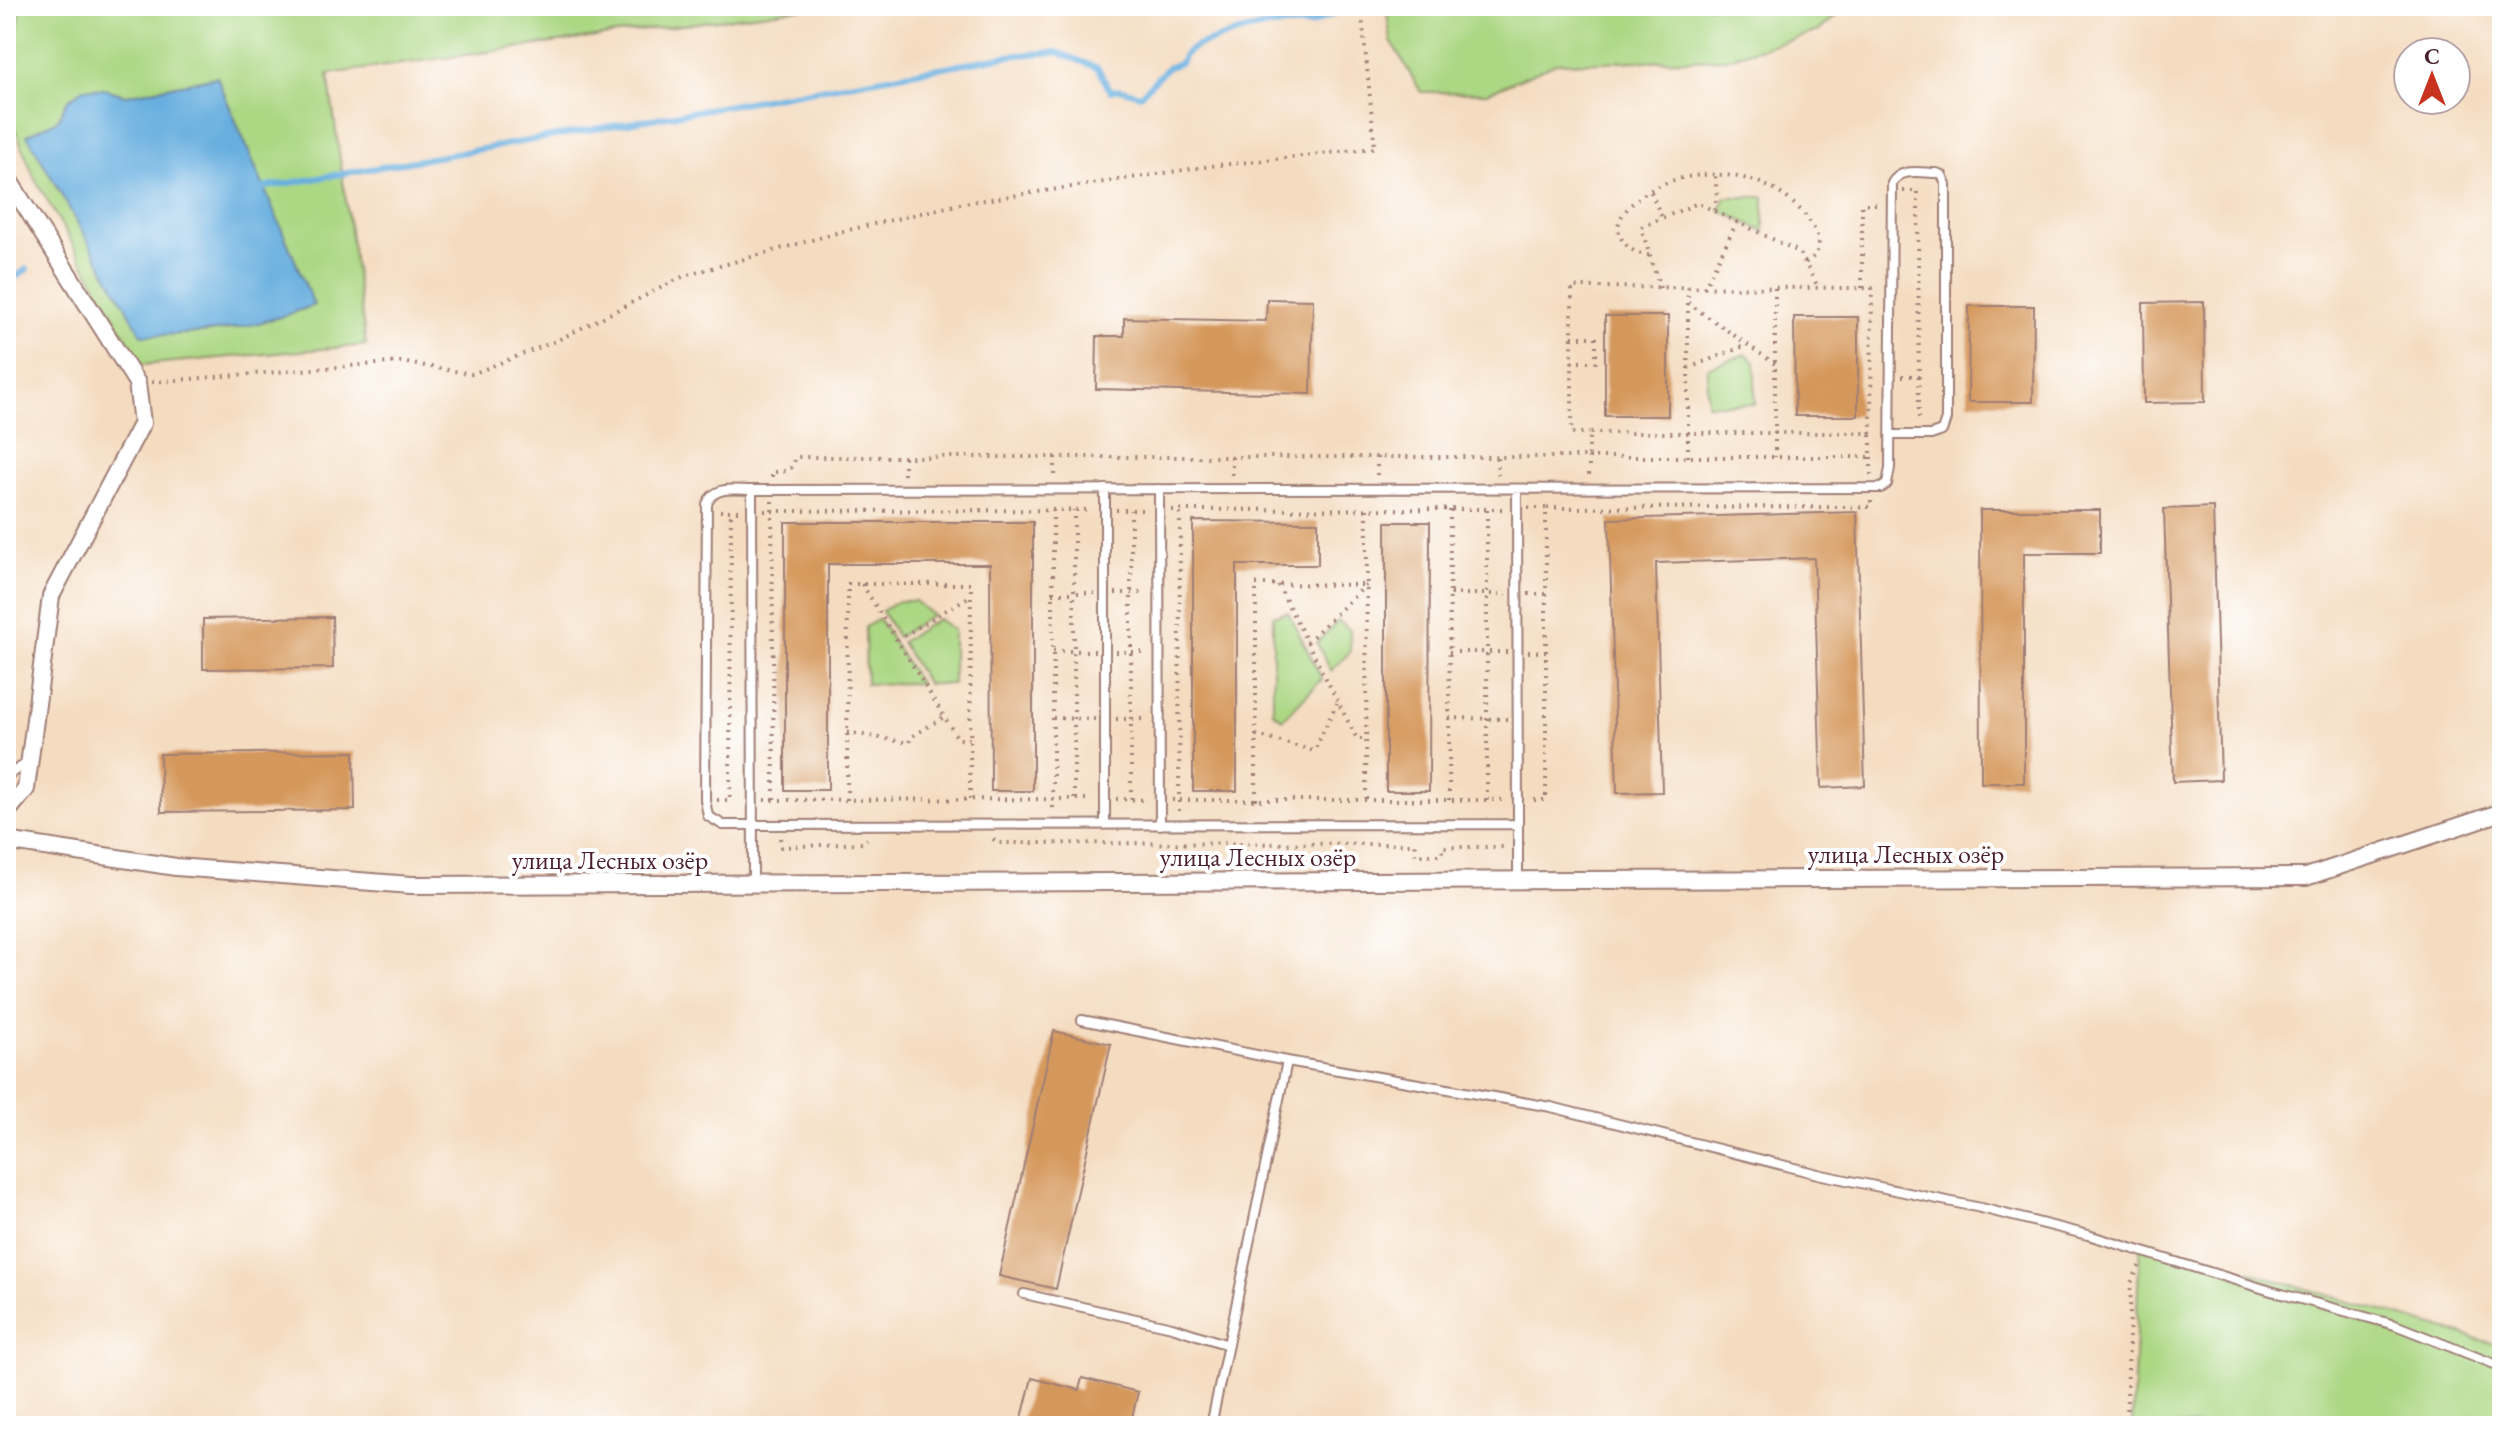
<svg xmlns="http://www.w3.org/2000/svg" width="2508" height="1432" font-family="'EB Garamond',serif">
	<rect width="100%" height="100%" fill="#fff"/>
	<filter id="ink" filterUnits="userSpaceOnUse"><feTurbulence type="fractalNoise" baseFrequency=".0125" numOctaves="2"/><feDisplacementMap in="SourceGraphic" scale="16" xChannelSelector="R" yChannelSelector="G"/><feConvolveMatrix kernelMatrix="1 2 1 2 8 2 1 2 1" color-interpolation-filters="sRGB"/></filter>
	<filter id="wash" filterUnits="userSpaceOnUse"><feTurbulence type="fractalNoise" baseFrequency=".006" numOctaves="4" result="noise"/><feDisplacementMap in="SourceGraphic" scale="32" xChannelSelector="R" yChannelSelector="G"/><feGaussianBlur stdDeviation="1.8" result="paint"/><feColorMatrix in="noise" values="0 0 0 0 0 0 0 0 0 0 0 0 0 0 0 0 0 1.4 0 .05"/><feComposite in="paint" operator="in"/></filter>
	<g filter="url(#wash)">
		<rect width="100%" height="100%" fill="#f4dcc0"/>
		<!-- green -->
		<path fill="#acd783" stroke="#7b7b57" stroke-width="2" d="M21,6H819L328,74L366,345L142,365L34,177L10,115L13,58Z
			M1386,6H1847L1819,31L1725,59L1556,63L1487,93L1421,92L1391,41Z
			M1726,197H1764V232L1720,210Z
			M1746,354L1755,361V404H1707V368Z
			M898,601H915L932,615L897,637L882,611Z
			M1288,612L1322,679L1283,719L1273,712V616Z
			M879,619L919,683L866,684L865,627Z
			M938,619L953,630V684H927L901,642Z
			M1338,621L1350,630V652L1331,671L1317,643Z
			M2140,1244L2170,1249L2502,1346V1426H2132Z"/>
		<!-- water -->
		<path fill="#68afdf" stroke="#596785" stroke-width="2" d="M217,77L314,305C254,329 207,335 142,335L27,135L58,120L67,101L84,88L105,89L126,95Z"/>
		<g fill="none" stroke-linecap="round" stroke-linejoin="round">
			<!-- stream -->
			<path stroke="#68afdf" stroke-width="6" d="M256,189L1007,56L1057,52L1098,68L1110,91L1120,89L1140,95L1167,68L1181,62L1186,53L1196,46L1239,32L1267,26L1311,24L1351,6
				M6,284L27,269"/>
		</g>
		<g id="blocks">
			<!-- building -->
			<path fill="#d5985b" d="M1267,299L1313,300L1311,394L1096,389L1097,336H1124V318L1266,321Z
				M2204,302L2205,402L2144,403L2143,303Z
				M1969,306H2034L2033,402H1968Z
				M1605,316H1668V416H1605Z
				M1794,317H1858V416H1795Z
				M2213,507L2221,780L2173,782L2164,509Z
				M1980,510H2100V553H2024V783H1981Z
				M1857,512L1865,786L1821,788L1814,558L1656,563L1662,792L1617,793L1609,519Z
				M1193,521L1318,522V565H1237V791H1193Z
				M785,522H1033V791H991L990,564H828V790H785Z
				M1386,522H1430L1429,791H1386Z
				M332,617L333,668L203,669V619Z
				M354,752L355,810L161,812L160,754Z
				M1054,1031L1111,1044L1056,1289L999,1276Z
				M1032,1378L1079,1390L1082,1378L1138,1392L1130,1426H1020Z"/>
		</g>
	</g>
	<g filter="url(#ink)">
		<use href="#blocks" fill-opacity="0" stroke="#9f7e76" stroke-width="2"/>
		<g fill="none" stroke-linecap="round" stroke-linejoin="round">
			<defs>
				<path id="lane" d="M1105,489V825
					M1159,489L1160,825
					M752,490C735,490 714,485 707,504L705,800L708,816L723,825L1518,824L1517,489
					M6,776L29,762
					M1518,824V880
					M753,883L752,490L1881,488L1887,484L1890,468L1892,183C1901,167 1921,173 1937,173L1942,175L1946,184V419L1942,431L1931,435H1891
					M1082,1020L1287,1061L1211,1426
					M1287,1061L1551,1107L1822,1175L1981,1208L2088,1235L2271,1291L2395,1325L2502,1367
					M1024,1294L1172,1327L1228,1345"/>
				<path id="street" d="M6,172L10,182L137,383L142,423L51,596L26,789L6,813
					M6,841L176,867L411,885L2306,877L2502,812"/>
			</defs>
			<!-- lane casing -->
			<use href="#lane" stroke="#9f7e76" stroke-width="12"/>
			<!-- street casing -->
			<use href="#street" stroke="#9f7e76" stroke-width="20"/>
			<!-- path -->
			<path stroke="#9f7e76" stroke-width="4" stroke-dasharray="2 6" stroke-linecap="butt" d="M1903,191H1918L1919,423
				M1651,192L1662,218
				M1714,210L1717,196L1715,174
				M1649,255C1629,255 1608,232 1624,213C1657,169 1735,164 1778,192C1797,204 1816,222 1819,245L1816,255L1805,263
				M1660,288L1641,227L1698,203L1799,252L1818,287
				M1704,288L1737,222
				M1775,288V457
				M1862,288V204H1878V202
				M1688,303L1775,364
				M1572,337H1596V362H1572
				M1688,368L1747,345
				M1902,376H1919
				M152,382L401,362L472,374L556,341L684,276L840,232L964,203L1211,166L1375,148L1361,6
				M904,457V479
				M1055,457V479
				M1232,457V475
				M1377,457V475
				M1688,457V288
				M1497,458L1498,475
				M1589,475V457H1871V434
				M1871,475V457
				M772,477V472C784,472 794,472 795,457H1589V433H1871L1872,288L1572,287V433H1589
				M772,501L774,800
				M1528,508H1546V800H1528
				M1547,508L1871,507V500
				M1053,510V811
				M1116,510H1147
				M1172,510L1503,509
				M720,511H739
				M764,511L1091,510
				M862,584L958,739H970
				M1278,585L1357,739H1366
				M1053,593H1095
				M1115,593H1147
				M1450,594H1507
				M1528,594H1546
				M897,640L970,596
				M1307,642L1366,585
				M1053,651H1095
				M1116,652H1147
				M1449,652H1507
				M1528,652H1546
				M1053,718L1095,719
				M1449,718L1507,719
				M1116,719H1147
				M847,732L909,743L911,737L944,717
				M1256,735L1314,751L1337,703
				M1074,799V510
				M1116,799L1148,800
				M1131,799V510
				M1366,799L1367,509
				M717,800H730L731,511
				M764,800L1092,799
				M847,800L848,584H971L970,799
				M1172,800H1508
				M1256,800V584L1366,585
				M1449,800L1450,509
				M1487,800V509
				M1179,811L1180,510
				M780,838L781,847L863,843L867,839
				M993,839L998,843L1415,844V855H1442V847H1503V844
				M2126,1426L2131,1283L2141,1263"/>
			<!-- lane -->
			<use href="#lane" stroke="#fff" stroke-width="8"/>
			<!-- street -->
			<use href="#street" stroke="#fff" stroke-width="16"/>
		</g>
	</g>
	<g text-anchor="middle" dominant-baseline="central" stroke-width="8" stroke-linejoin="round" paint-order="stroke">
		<!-- street labels -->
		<g font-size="26" fill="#4a1f2b" stroke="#fff">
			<text x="1906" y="854">улица Лесных озёр</text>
			<text x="1258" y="857">улица Лесных озёр</text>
			<text x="610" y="860">улица Лесных озёр</text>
		</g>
	</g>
	<!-- margin -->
	<rect width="2508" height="1432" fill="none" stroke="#fff" stroke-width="32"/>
	<!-- north arrow -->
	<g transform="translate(2432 76)"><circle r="38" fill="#ffffff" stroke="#b7a5aa" stroke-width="2"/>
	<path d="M0-6L14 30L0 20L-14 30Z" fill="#c8321e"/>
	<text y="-12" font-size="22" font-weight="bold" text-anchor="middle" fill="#4a1f2b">С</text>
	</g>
</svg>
